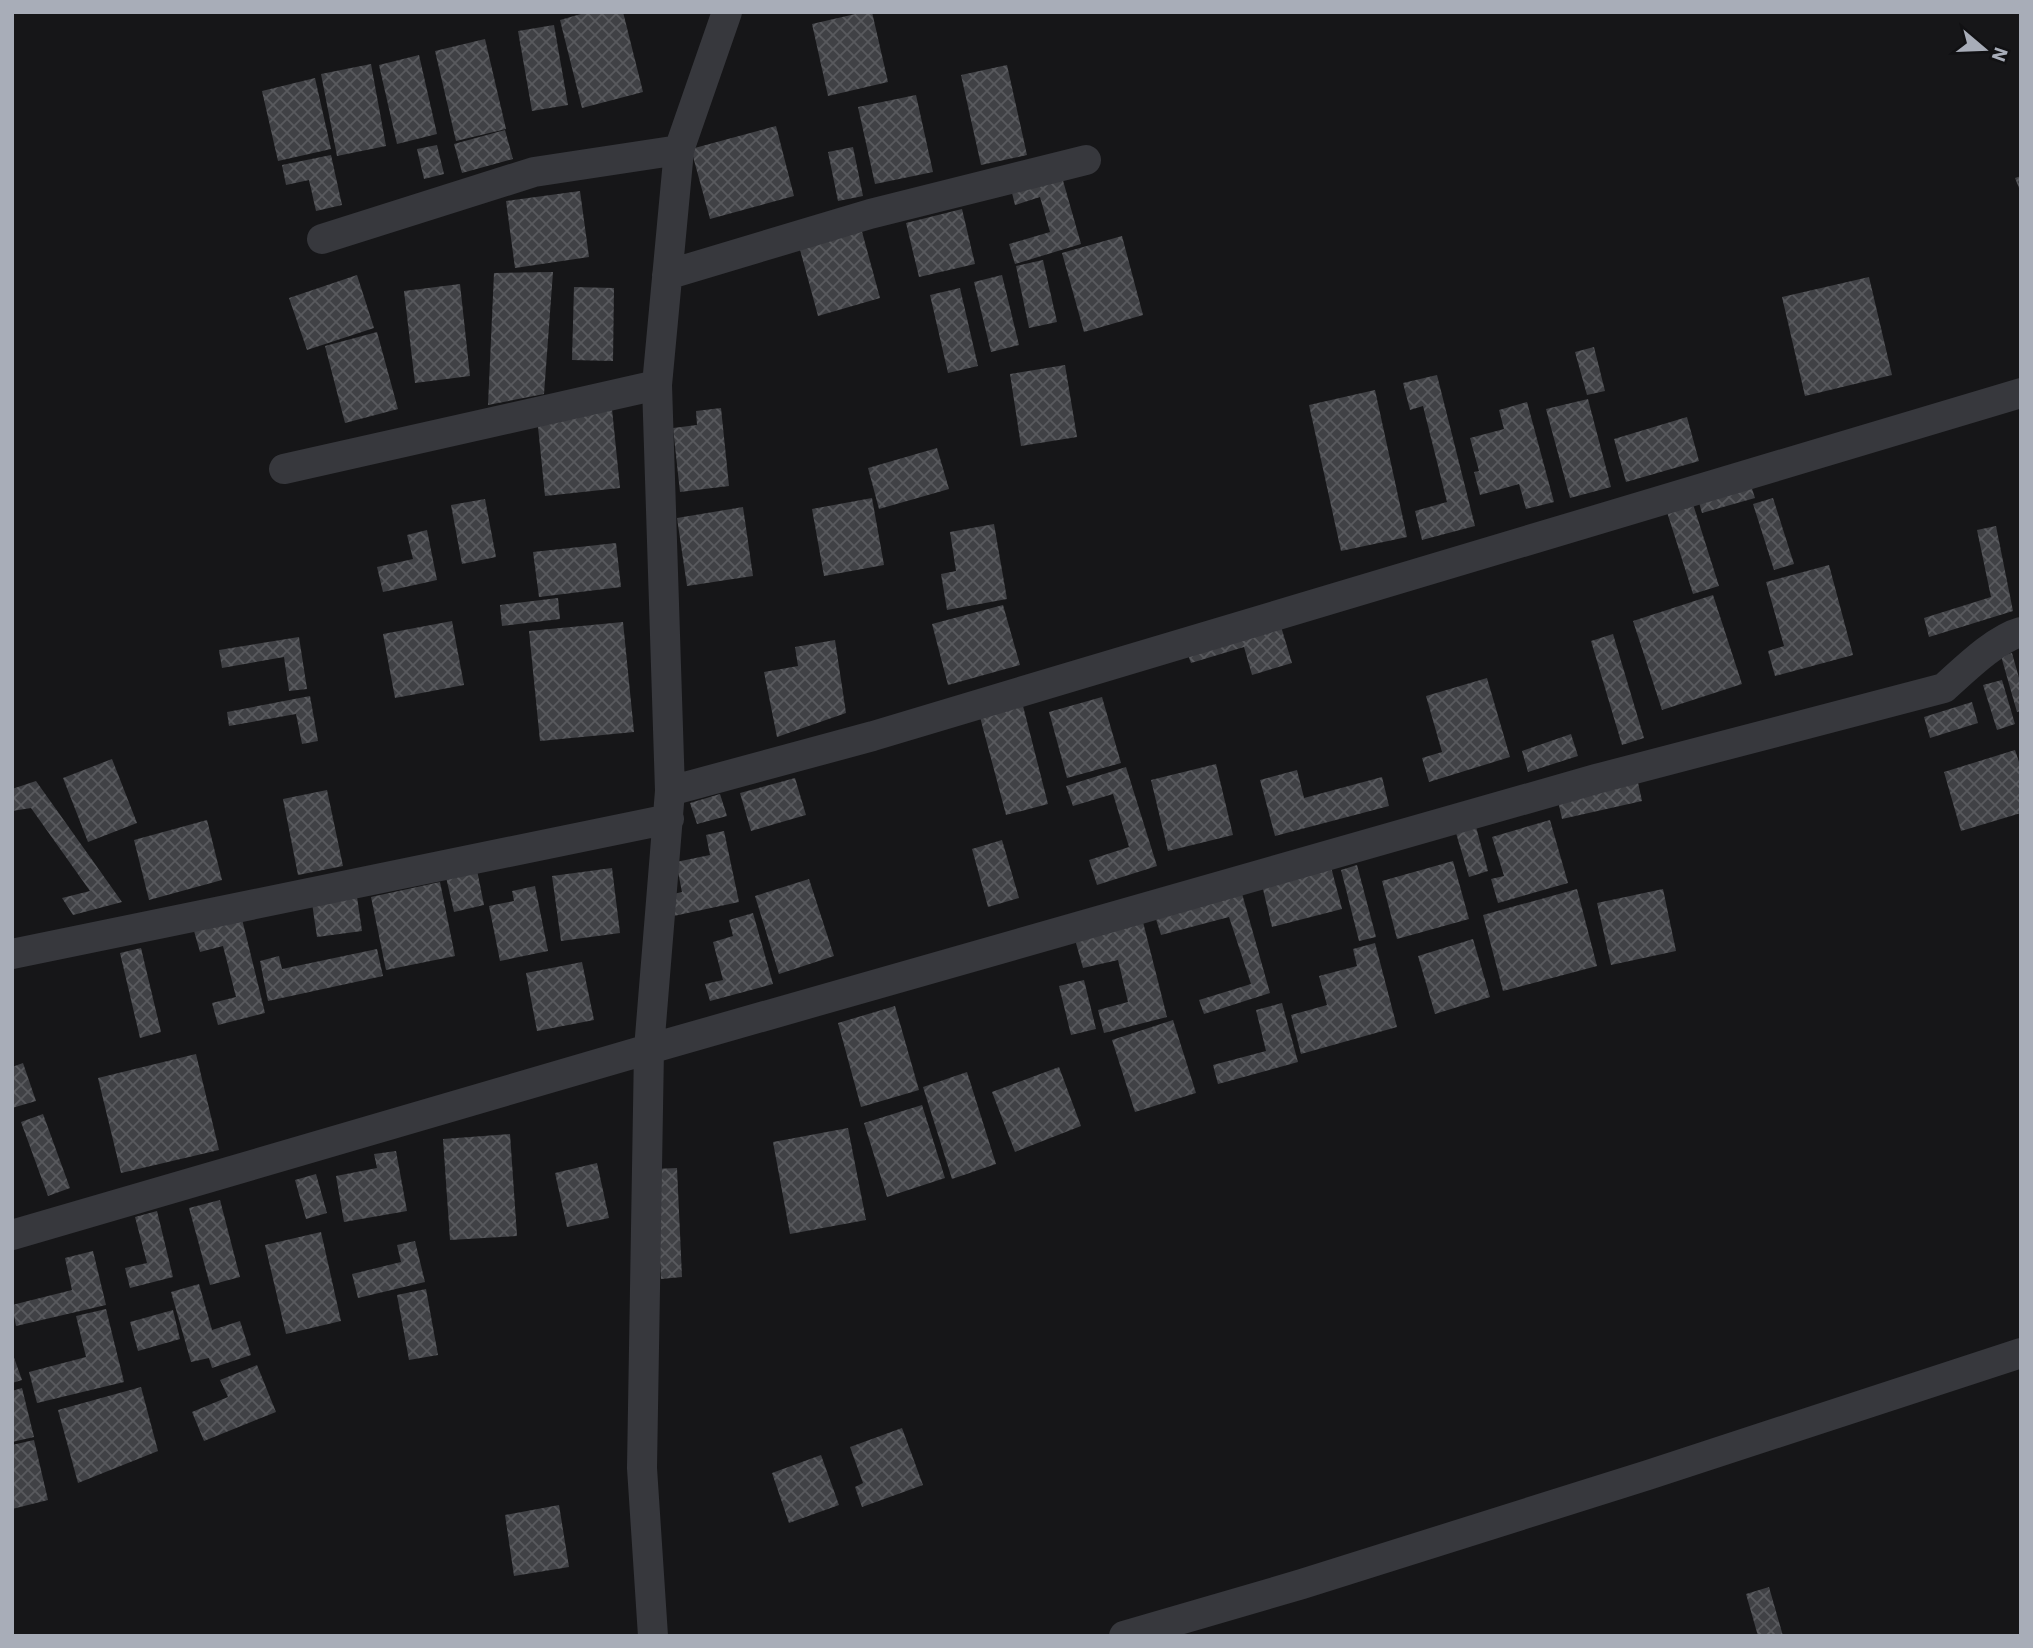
<svg xmlns="http://www.w3.org/2000/svg" width="2033" height="1648" font-family="'IBM Plex Sans',sans-serif">
	<defs>
		<pattern id="building-cross-hatch" width="8" height="8" patternUnits="userSpaceOnUse" patternTransform="scale(1.75)"><rect width="8" height="8" fill="#404145"/><path d="M0 0l8 8M0 8l8-8" fill="none" stroke="#595a5e"/></pattern>
	</defs>
	<rect width="100%" height="100%" fill="#161618"/>
	<!-- building -->
	<path fill="url(#building-cross-hatch)" d="M588,12H623L643,92L582,108L560,20Z
		M864,12H872L888,82L828,96L812,24Z
		M554,25L568,105L532,111L518,31Z
		M485,39L506,129L456,141L435,51Z
		M419,55L437,134L397,144L379,65Z
		M371,64L386,146L337,156L321,74Z
		M1007,65L1027,155L981,165L961,75Z
		M315,78L331,149L278,161L262,91Z
		M916,95L933,172L875,184L858,107Z
		M776,126L794,196L710,219L691,149Z
		M505,130L513,159L462,173L454,144Z
		M437,145L444,174L424,179L417,149Z
		M853,147L863,196L838,201L828,152Z
		M331,155L342,205L316,211L309,180L286,185L282,165Z
		M1060,170L1081,244L1015,264L1009,244L1050,232L1040,197L1015,205L1010,185Z
		M2021,176V193L2015,178Z
		M580,191L589,257L515,268L506,201Z
		M962,209L975,264L919,277L906,223Z
		M861,228L880,298L818,316L799,246Z
		M1122,236L1143,315L1084,332L1062,253Z
		M1043,260L1057,322L1029,328L1016,266Z
		M553,272L544,394L488,405L494,273Z
		M357,275L374,328L307,350L289,298Z
		M1002,275L1019,345L991,352L974,282Z
		M1869,277L1892,375L1805,396L1782,297Z
		M460,284L470,376L415,383L404,291Z
		M574,287L614,288L613,361L572,360Z
		M960,288L978,366L948,373L930,295Z
		M377,332L398,409L345,423L325,346Z
		M1594,347L1605,391L1587,395L1575,352Z
		M1065,365L1077,437L1021,446L1010,374Z
		M1437,375L1475,526L1422,540L1415,511L1447,502L1423,406L1410,410L1403,383Z
		M1375,390L1407,537L1341,551L1309,405Z
		M1588,399L1611,487L1570,498L1546,409Z
		M1527,402L1554,502L1526,509L1519,484L1480,495L1474,472L1479,471L1470,438L1504,429L1499,410Z
		M721,408L729,486L680,492L673,428L697,425L696,411Z
		M612,409L620,488L545,496L537,417Z
		M1687,417L1699,461L1626,482L1614,439Z
		M937,448L949,489L879,509L868,468Z
		M1748,476L1755,498L1702,513L1696,492Z
		M872,498L884,565L824,576L812,509Z
		M1773,498L1794,564L1774,570L1753,504Z
		M485,499L496,557L462,564L451,505Z
		M1693,504L1719,586L1693,594L1667,512Z
		M743,507L753,576L687,586L677,518Z
		M994,524L1007,599L947,610L941,574L956,571L950,532Z
		M1996,526L2013,611L1929,637L1924,618L1991,597L1977,530Z
		M427,530L437,580L383,592L377,567L413,559L407,535Z
		M616,543L621,587L539,597L533,552Z
		M1829,565L1853,655L1775,676L1768,651L1784,646L1766,582Z
		M1713,595L1742,684L1662,710L1633,621Z
		M558,598L560,619L502,626L500,605Z
		M1003,605L1020,665L948,685L932,624Z
		M1279,620L1292,663L1252,675L1244,647L1191,663L1186,649Z
		M452,621L464,685L395,698L383,634Z
		M623,622L634,732L540,741L529,631Z
		M1613,634L1644,738L1622,745L1591,641Z
		M299,637L307,689L289,691L284,657L222,668L219,650Z
		M835,640L846,713L777,737L764,672L798,666L795,647Z
		M2012,653L2021,685V711L2017,712L2001,656Z
		M1487,678L1510,757L1429,782L1422,758L1442,752L1426,696Z
		M2002,680L2015,724L1997,730L1983,685Z
		M310,696L318,741L302,744L296,714L229,726L227,712Z
		M1102,697L1121,763L1067,778L1049,712Z
		M1972,702L1978,723L1930,738L1924,717Z
		M1023,706L1048,804L1006,815L980,717Z
		M1571,734L1578,756L1528,772L1522,751Z
		M2015,750L2021,768V813L1961,831L1944,772Z
		M112,759L137,823L88,842L63,778Z
		M1216,764L1233,835L1168,851L1151,780Z
		M1126,767L1157,866L1097,885L1089,860L1129,847L1113,794L1073,806L1066,786Z
		M1297,770L1304,798L1382,777L1389,806L1275,836L1260,780Z
		M795,778L806,815L751,831L740,793Z
		M1637,778L1642,801L1562,819L1557,796Z
		M36,781L122,902L73,915L62,898L90,891L31,808L12,811V789Z
		M327,790L343,866L298,875L283,799Z
		M720,794L727,816L697,824L690,803Z
		M207,820L222,880L149,900L134,840Z
		M1550,820L1568,883L1498,903L1491,879L1504,876L1492,837Z
		M1476,827L1488,871L1469,877L1456,833Z
		M724,831L739,902L669,917L665,896L682,892L676,862L710,855L706,835Z
		M1002,840L1019,898L988,907L972,849Z
		M1453,861L1469,919L1397,939L1382,881Z
		M1357,865L1376,937L1359,941L1341,870Z
		M1331,867L1342,909L1272,927L1262,885Z
		M612,868L620,933L561,941L552,876Z
		M477,870L484,905L454,912L446,877Z
		M809,879L834,956L779,974L755,896Z
		M440,882L455,956L386,970L371,897Z
		M535,886L548,951L500,961L489,906L514,901L512,891Z
		M1577,889L1597,966L1503,991L1483,915Z
		M1663,889L1676,951L1611,965L1597,903Z
		M1241,890L1270,993L1204,1014L1199,1000L1251,984L1229,917L1161,935L1154,913Z
		M357,897L362,931L317,937L312,903Z
		M753,913L773,984L710,1001L705,984L723,980L713,942L733,936L729,920Z
		M1142,918L1167,1017L1104,1033L1098,1010L1128,1002L1118,960L1083,968L1074,936Z
		M242,919L265,1013L218,1025L212,1003L236,997L223,946L200,952L194,931Z
		M1473,939L1490,997L1435,1014L1418,956Z
		M1375,943L1397,1027L1301,1054L1291,1015L1327,1005L1319,976L1357,966L1353,949Z
		M141,948L161,1032L140,1038L120,953Z
		M377,949L383,976L268,1001L260,961L279,956L282,969Z
		M582,962L594,1020L537,1031L526,973Z
		M1084,980L1096,1029L1071,1035L1059,986Z
		M1282,1003L1298,1062L1218,1084L1213,1065L1266,1051L1256,1010Z
		M895,1006L919,1090L861,1107L838,1023Z
		M1173,1020L1196,1093L1135,1112L1112,1040Z
		M196,1054L219,1150L121,1173L98,1078Z
		M23,1063L36,1101L12,1108V1067Z
		M1059,1067L1081,1126L1015,1152L992,1092Z
		M967,1072L996,1164L952,1179L923,1087Z
		M922,1105L945,1178L887,1197L864,1123Z
		M43,1114L70,1188L48,1196L21,1122Z
		M848,1128L866,1220L790,1234L773,1142Z
		M510,1134L517,1236L450,1240L443,1139Z
		M396,1151L407,1211L344,1222L336,1176L377,1168L374,1154Z
		M597,1163L609,1218L567,1227L555,1173Z
		M677,1168L682,1277L661,1279L655,1169Z
		M316,1174L327,1213L306,1219L295,1180Z
		M220,1200L240,1277L210,1285L189,1208Z
		M157,1211L173,1277L130,1288L125,1268L147,1263L135,1217Z
		M321,1232L341,1321L286,1334L265,1245Z
		M415,1241L425,1282L358,1298L352,1274L401,1262L397,1245Z
		M93,1251L106,1305L16,1326L12,1305L72,1290L65,1258Z
		M199,1284L212,1330L240,1321L251,1355L212,1368L209,1358L191,1362L171,1292Z
		M426,1289L438,1355L409,1360L397,1295Z
		M106,1309L124,1382L37,1403L29,1372L86,1357L76,1316Z
		M173,1310L180,1339L138,1351L130,1322Z
		M12,1352L22,1380L12,1383Z
		M257,1365L276,1412L204,1441L192,1412L228,1397L220,1380Z
		M141,1387L158,1451L78,1483L58,1410Z
		M22,1388L34,1437L12,1442V1391Z
		M902,1428L923,1485L862,1507L855,1487L863,1483L850,1447Z
		M34,1440L48,1500L12,1509V1445Z
		M821,1455L839,1505L789,1523L772,1473Z
		M559,1505L569,1567L514,1576L505,1515Z
		M1769,1587L1783,1636H1758L1746,1594Z"/>
	<g fill="none" stroke-linecap="round" stroke-linejoin="round">
		<!-- minor -->
		<path stroke="#37383d" stroke-width="30" d="M322,239L534,172L679,150
			M667,275L870,214L1086,160
			M284,469L657,385
			M670,791L873,736L2021,393
			M12,954L669,819
			M12,1235L649,1049L1596,779L1944,688C1964,670 1995,639 2021,632
			M653,1636L642,1468L649,1049L670,791L657,385L679,150L727,12
			M1124,1636L1302,1584L1648,1475L2021,1353"/>
	</g>
	<!-- border -->
	<rect width="2033" height="1648" fill="none" stroke="#a8adb8" stroke-width="28"/>
	<!-- north arrow -->
	<g transform="translate(1984 49) rotate(109)" stroke="#111113" stroke-width="5" paint-order="stroke">
	<path d="M0-5L12 26L0 18L-12 26Z" fill="#a8adb8"/>
	<text y="-10" font-size="19" font-weight="bold" text-anchor="middle" fill="#a8adb8">N</text>
	</g>
</svg>
